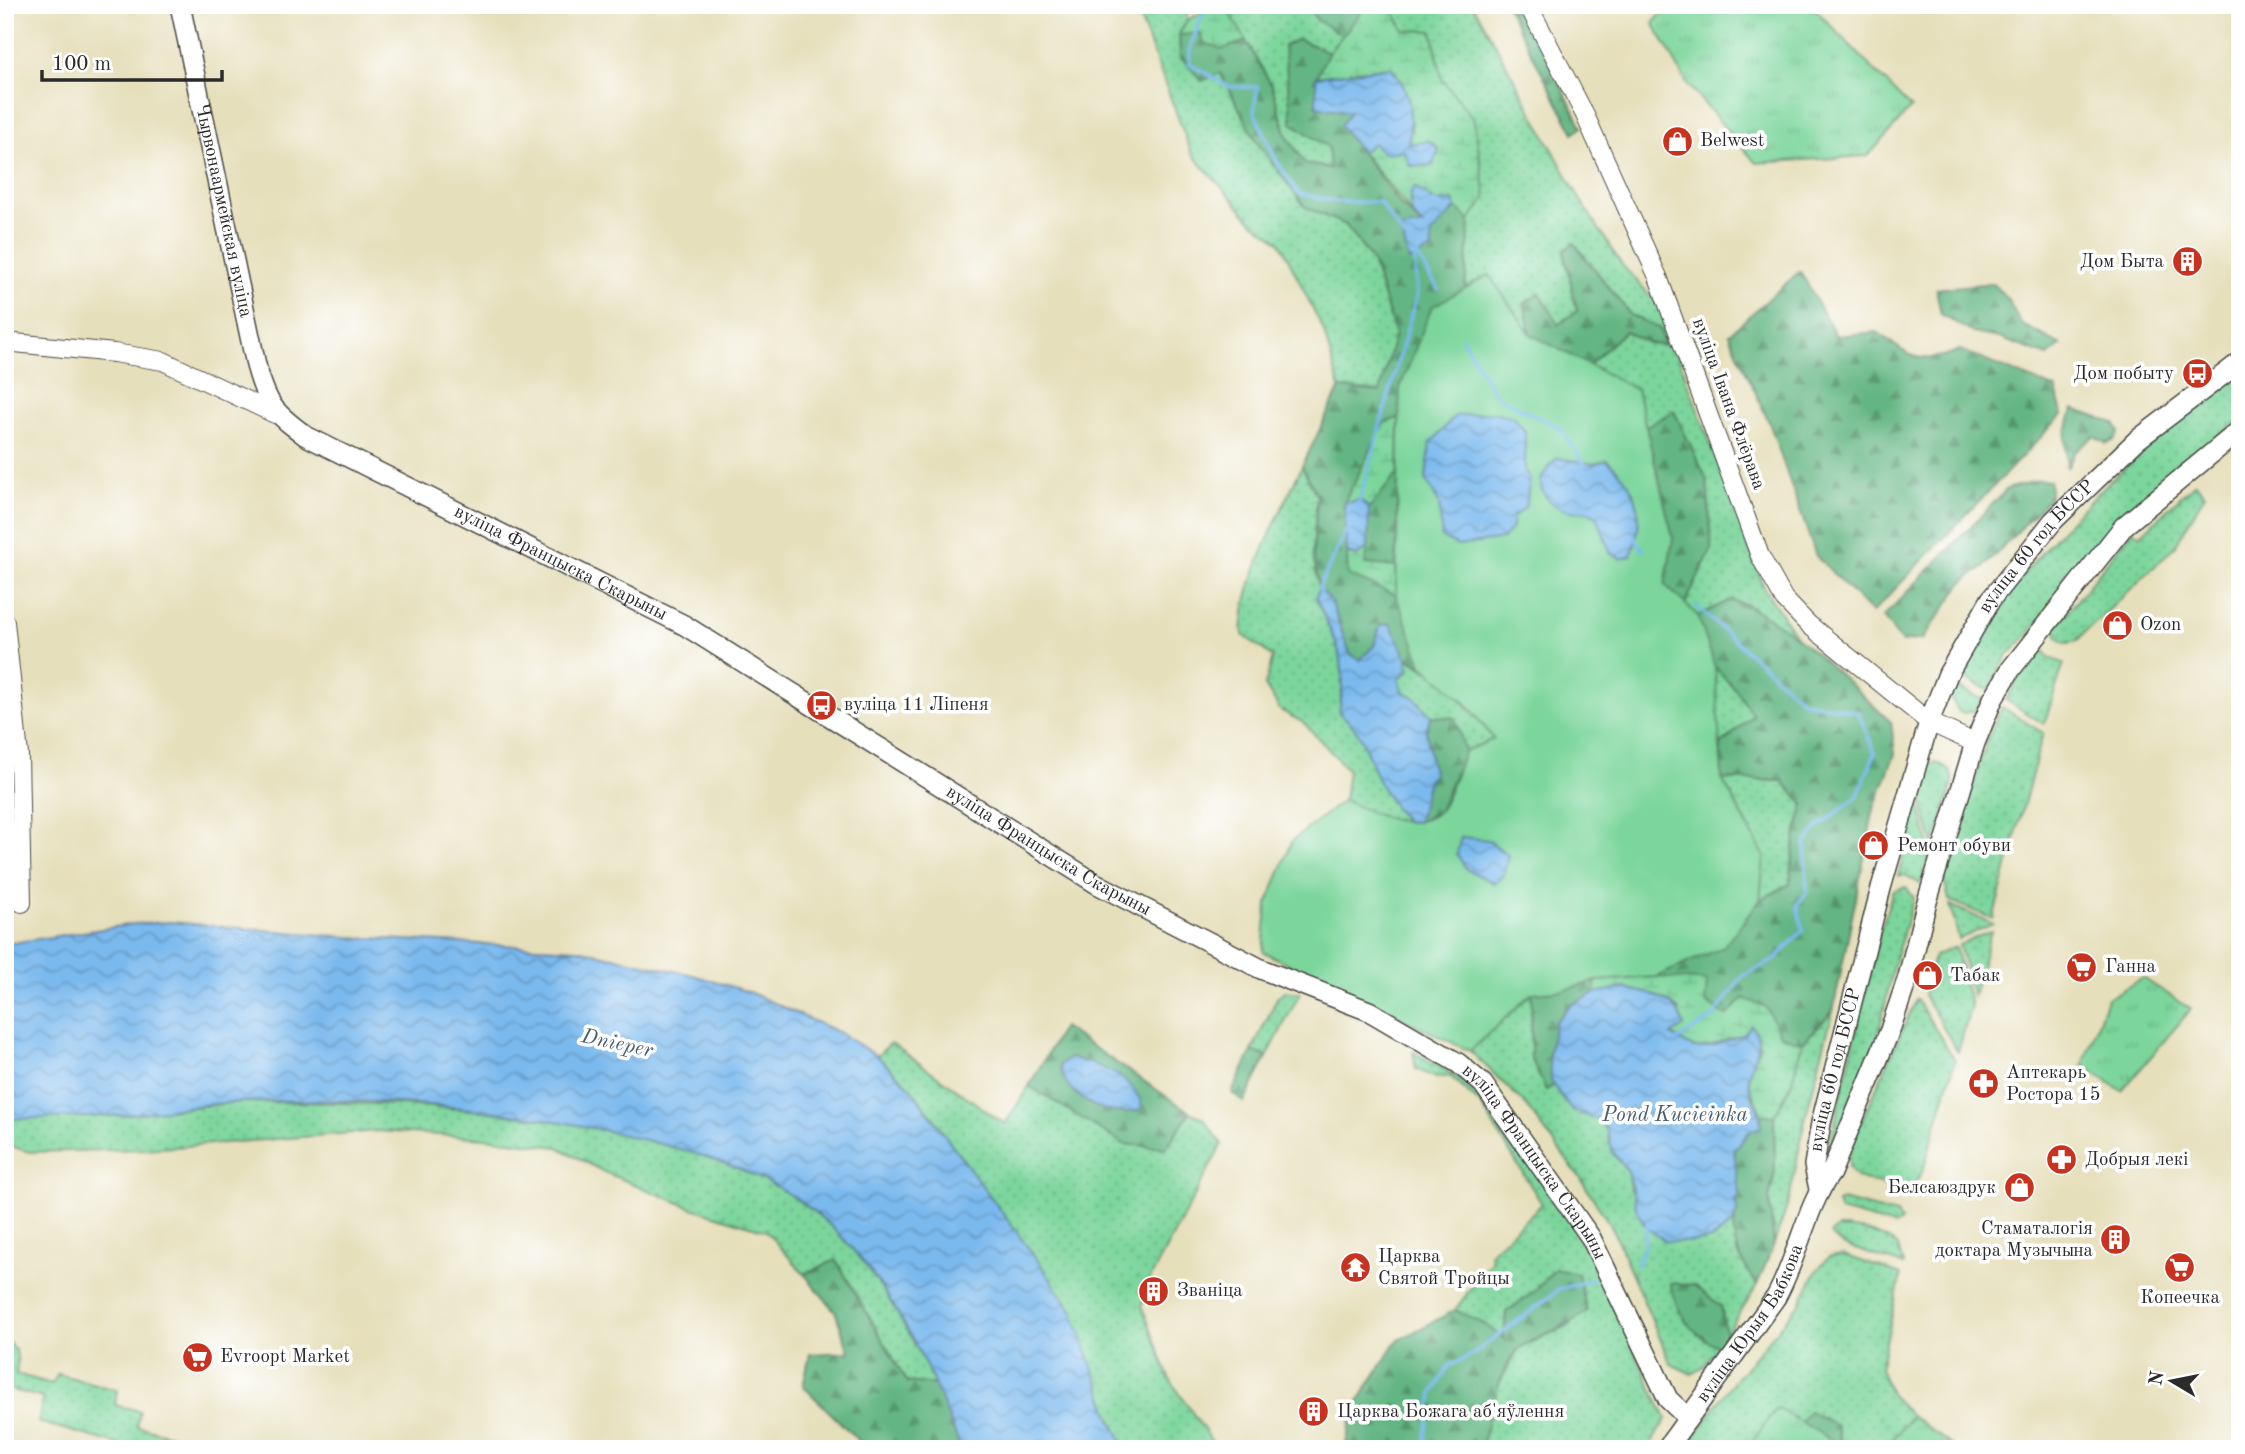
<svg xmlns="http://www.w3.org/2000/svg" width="2245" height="1454" font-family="'Old Standard TT',serif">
	<defs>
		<pattern id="grass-dots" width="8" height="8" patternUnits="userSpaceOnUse" patternTransform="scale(1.75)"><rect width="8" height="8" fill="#7bd59b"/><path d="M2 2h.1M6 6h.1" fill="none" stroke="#6ab786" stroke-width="1.8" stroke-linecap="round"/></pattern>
		<pattern id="forest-firs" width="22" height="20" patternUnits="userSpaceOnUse" patternTransform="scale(1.75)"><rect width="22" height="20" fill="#64b683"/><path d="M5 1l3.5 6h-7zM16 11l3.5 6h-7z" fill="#53946b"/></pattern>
		<pattern id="wetland-marsh" width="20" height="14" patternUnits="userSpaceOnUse" patternTransform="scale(1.75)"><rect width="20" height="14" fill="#7bd59b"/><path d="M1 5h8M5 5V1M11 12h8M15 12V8" fill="none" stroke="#6ab786"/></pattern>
		<pattern id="park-tufts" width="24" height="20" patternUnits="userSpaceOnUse" patternTransform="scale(1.75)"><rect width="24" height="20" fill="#7bd59b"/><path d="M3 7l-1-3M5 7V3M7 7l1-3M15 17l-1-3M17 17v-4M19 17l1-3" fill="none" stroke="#6ab786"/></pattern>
		<pattern id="water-waves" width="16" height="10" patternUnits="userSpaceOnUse" patternTransform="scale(1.75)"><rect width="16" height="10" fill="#7ab9ee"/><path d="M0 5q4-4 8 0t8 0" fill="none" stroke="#6497c1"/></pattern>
	</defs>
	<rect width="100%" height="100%" fill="#fff"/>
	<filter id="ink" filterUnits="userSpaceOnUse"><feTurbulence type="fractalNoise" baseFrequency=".0143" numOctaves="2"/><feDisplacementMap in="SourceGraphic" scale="14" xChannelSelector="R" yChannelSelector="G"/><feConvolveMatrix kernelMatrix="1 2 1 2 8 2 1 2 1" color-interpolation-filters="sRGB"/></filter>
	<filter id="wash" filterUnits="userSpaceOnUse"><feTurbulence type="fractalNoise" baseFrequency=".00686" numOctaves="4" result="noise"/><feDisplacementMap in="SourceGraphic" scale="28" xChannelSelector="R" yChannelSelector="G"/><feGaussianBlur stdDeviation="1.57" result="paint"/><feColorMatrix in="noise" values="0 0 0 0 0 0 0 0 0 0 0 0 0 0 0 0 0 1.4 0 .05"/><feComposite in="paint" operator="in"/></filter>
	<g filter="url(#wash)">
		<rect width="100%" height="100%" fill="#e6dfbb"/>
		<!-- grass -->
		<path fill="url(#grass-dots)" stroke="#538063" stroke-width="2" d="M1135,5H1187V20L1179,35L1220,72L1259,145L1305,207L1346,225L1372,261L1395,333L1380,393L1340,388L1323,329L1280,242L1252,221L1192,154Z
			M1225,5H1305L1318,21L1343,35L1329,52L1298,39L1292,123L1328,147L1331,168L1305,164L1287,136L1272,86Z
			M1390,5H1472L1483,22L1578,196L1622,265L1659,305L1764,588L1799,641L1746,604L1730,600L1698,616L1685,604L1712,548L1674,412L1646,427L1637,390L1589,365L1625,331L1648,343L1664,345L1660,329L1631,315L1574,243L1564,251L1577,311L1558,325L1525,304L1530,334L1489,275L1465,288L1470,220L1486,197L1474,120L1442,79L1432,31L1404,30Z
			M2240,371V420L2166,477L2114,529L2027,636L2008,655L1988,690L1959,675C2024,547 2130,459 2240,371Z
			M1302,466L1317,496L1313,556L1319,587L1316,598C1337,648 1349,657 1339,713C1361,728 1366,750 1375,773C1382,791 1394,806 1405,821L1377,816L1344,800L1348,770L1304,723L1280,710L1265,685L1273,657L1243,635C1238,591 1283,507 1302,466Z
			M2195,483L2205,494L2175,547L2075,642L2066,643L2058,637L2055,628L2133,530L2140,536Z
			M2044,650L2050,658L2064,663L2044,724L2006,700L2022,672Z
			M1407,658C1443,675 1470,708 1494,739L1465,751L1455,718L1431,716L1414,697L1403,692L1399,679L1408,671Z
			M1715,667L1736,690L1753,715L1721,745L1715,715Z
			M1954,685L1983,700C1976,711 1971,714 1959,712L1951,698Z
			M2002,707L2043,733L1993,919L1949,900L1944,880L1988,737Z
			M1936,763C1948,766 1952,771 1953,783L1934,845C1927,819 1913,789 1930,764Z
			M1722,779L1782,781L1804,805L1796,832L1790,884L1760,900L1764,856Z
			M1918,799L1931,852L1920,884L1905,875L1898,876Z
			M1906,887L1914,898L1895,959L1879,1032L1824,1169L1878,938L1893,891Z
			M1950,905L1993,924L1959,939Z
			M1991,931L1973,996L1959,945Z
			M1955,947L1971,1005L1958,1052L1924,995L1934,956Z
			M1285,991L1300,993L1267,1057L1252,1051L1278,996Z
			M1532,993L1531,1058L1546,1090L1553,1085L1573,1111L1597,1119L1607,1130L1613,1154L1628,1171L1630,1190L1712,1239L1733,1223L1737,1252L1757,1285L1726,1335L1721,1306L1697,1334L1718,1347L1702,1368L1692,1374L1671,1364L1612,1228L1581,1179L1524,1103L1470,1051Z
			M1916,999L1955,1060L1923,1171L1913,1185L1895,1189L1856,1177L1849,1168V1149Z
			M1833,1011L1805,1119L1789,1201L1774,1244L1769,1199L1775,1170L1774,1116L1790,1088L1802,1043Z
			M891,1043L1005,1124L1029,1086L1124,1144L1166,1148L1190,1112L1203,1118L1222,1144L1151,1277L1142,1306L1169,1378L1217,1449H1127L1113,1424L1090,1362L1038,1261L966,1167L935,1120L908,1085L877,1056Z
			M1413,1052L1464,1080L1502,1119L1577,1227L1666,1419L1648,1449H1480L1496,1389L1519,1348L1572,1324L1555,1269L1535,1291L1506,1312L1504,1340L1486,1325L1455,1310L1492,1260L1490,1253L1542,1204L1481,1105L1450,1076L1436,1078L1416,1069Z
			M239,1102C379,1102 511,1105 648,1140C719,1159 777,1176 832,1227C878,1270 907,1331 937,1385L907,1382L836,1260L804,1274L766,1231L692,1208L604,1172L558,1147L486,1138L378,1131L148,1149L29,1152L5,1144V1119L121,1115Z
			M1842,1200L1897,1214L1901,1221L1895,1226L1840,1211L1837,1203Z
			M1838,1228C1860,1228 1880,1233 1898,1246L1903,1265L1843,1245L1830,1234Z
			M1844,1255L1901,1275L1880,1369L1891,1395L1912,1416L1884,1449H1846L1777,1408L1747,1449H1686L1728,1388L1800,1303L1817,1270L1829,1257Z
			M5,1341C20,1349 18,1360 16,1374L52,1384L58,1374L117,1390L115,1405L140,1411L137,1426L205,1445L204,1449H136L38,1422L43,1398L5,1388Z"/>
		<!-- forest -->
		<path fill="url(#forest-firs)" stroke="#487057" stroke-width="2" d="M1305,5H1367L1343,35L1318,21Z
			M1506,5H1521L1582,127L1574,133Z
			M1200,33L1222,49L1246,41L1272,86L1287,136L1305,164L1330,168L1328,147L1292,123L1284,46L1298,39L1329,52L1316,77V106L1350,112L1341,126L1401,205L1430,234L1456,208L1470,220L1465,288L1432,307L1400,388L1399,418L1384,423L1344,503L1348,575L1396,595L1422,665L1407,658L1389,623L1380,626L1374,646L1360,660L1350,654L1331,602L1319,587L1313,556L1317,496L1302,466L1340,388L1380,392L1395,333L1372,261L1346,225L1305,207L1259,145L1220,73L1202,81L1180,56L1179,35Z
			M1574,243L1630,315L1660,329L1664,345L1648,343L1625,331L1589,365L1530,334L1525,303L1540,293L1558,325L1577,311L1564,251Z
			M1800,271L1836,336L1877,332C1910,357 1919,367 1960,350L2056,389L2062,415L1872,613L1816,556L1769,422L1729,334Z
			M1992,283L2007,298L2021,324L2061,345L2048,356L1999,338L1973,333L1941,314L1936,289Z
			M2073,409L2114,423L2119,432L2115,440L2107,444L2094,436L2074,453L2067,468L2065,438Z
			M1674,411L1707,480L1712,548L1685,604L1665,585L1673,538L1646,427Z
			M1398,473L1396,567L1365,564L1369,508Z
			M2038,480L2050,481V497L1987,564L1962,583L1923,639L1902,642L1883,617L2007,489Z
			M1730,600C1780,612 1851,686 1891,722L1895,754L1874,808L1833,1011L1802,1043L1726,1017L1675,979L1656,977L1723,947L1760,900L1790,884L1796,832L1804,804L1782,781L1722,779L1721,745L1753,715L1736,690L1715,667L1698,616Z
			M1431,716L1455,718L1465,751L1439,811L1418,822L1427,783L1433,774L1426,730Z
			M1596,981L1595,993L1569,1006L1550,1074L1553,1085L1546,1090L1531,1058L1532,993L1564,990Z
			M1063,1027L1190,1112L1166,1148L1124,1144L1029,1086Z
			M1252,1051L1267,1057L1244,1102L1232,1093Z
			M1761,1114L1774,1116L1775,1170L1769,1199L1774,1244L1757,1285C1744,1264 1725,1239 1738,1213L1735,1202L1739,1194L1734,1150L1751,1131L1761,1127Z
			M836,1260L907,1382L937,1385L961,1449H867L803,1386L810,1354L849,1352L835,1311L804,1274Z
			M1555,1269L1578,1274L1587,1311C1565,1330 1537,1334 1520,1348C1498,1366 1489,1423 1480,1449H1345L1353,1410L1397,1341L1455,1310L1486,1325L1504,1339L1506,1312L1535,1291Z
			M1670,1283L1694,1285L1721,1306L1726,1335L1718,1347C1688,1329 1678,1317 1670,1283Z
			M1809,1411L1837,1426L1842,1449H1779Z"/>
		<!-- wetland -->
		<path fill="url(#wetland-marsh)" stroke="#538063" stroke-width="2" d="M1216,5H1225L1246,41L1222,49L1205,43L1200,33L1179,35L1187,20Z
			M1367,5H1390L1404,30L1432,31L1442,79L1474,120L1486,197L1470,220L1456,208L1454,201L1437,202L1414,188L1410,196L1412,214L1362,152L1373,143L1404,151L1410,165H1433L1439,150L1430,141L1408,144L1412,123L1391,67L1316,77L1329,52Z
			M1399,418L1398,473L1369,508L1360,500L1344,503L1384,423Z
			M1368,548L1365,564L1396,567V595L1348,575L1347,554L1357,556Z
			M1656,977L1707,981L1705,1002L1726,1016L1744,998L1766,1007L1780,1035L1802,1043L1790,1088L1774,1116L1761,1114C1749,1084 1742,1078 1760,1046L1751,1025L1744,1035C1730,1037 1706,1051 1695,1048C1687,1047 1678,1038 1670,1034L1680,1011C1656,988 1626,991 1595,993L1596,981Z"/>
		<!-- park -->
		<path fill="url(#park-tufts)" stroke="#538063" stroke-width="2" d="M1670,5H1811L1911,108L1868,156L1756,163L1688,85L1653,23Z
			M2143,978L2191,1009L2122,1091L2083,1065L2107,999Z
			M1777,1408L1846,1449H1747Z
			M1912,1416L1957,1449H1884Z"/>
		<!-- pitch -->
		<path fill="#7bd59b" stroke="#538063" stroke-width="2" d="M1489,275L1530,334L1637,390L1673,538L1665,585L1698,616L1715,667L1722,779L1764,856L1760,900L1723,947L1656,977L1596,981L1564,990L1532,993L1470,1051L1263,952L1267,905L1292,841L1344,800C1370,812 1411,835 1438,812C1447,804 1459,764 1465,751L1494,739L1465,702L1422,665L1396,595L1400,388L1432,307Z"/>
		<!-- water -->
		<path fill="url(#water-waves)" stroke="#52728c" stroke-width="2" d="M1391,67C1411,91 1413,113 1408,144L1430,141L1439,150L1433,165L1410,166L1404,151L1383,153L1373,143L1362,152L1340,126L1350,112L1316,106V77Z
			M1414,187L1437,202L1454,201L1456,208L1431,234L1432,249L1409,261L1401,229L1423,225L1412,214L1410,196Z
			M1493,412L1513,417L1525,431V471L1530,479L1525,508L1513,517L1512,527L1503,539L1458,546L1442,538L1439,503L1426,479L1430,444L1455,416Z
			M1557,458L1594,464L1607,460C1640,489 1646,515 1631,556L1621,559L1611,554L1597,516C1587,510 1582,512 1570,511C1557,509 1539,496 1541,481C1543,472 1551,464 1557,458Z
			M1360,500L1369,508L1368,548L1357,556L1347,553L1344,503Z
			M1319,587L1331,602L1350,654L1360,660L1374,646L1380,626L1390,623L1407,658L1408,671L1399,679L1403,692L1414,697L1431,716L1426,730L1433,774L1427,783L1418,822L1405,821C1394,806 1382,791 1375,773C1366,750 1361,728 1339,713C1349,657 1337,648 1316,598Z
			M1461,837L1488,840L1508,855L1504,874L1494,883L1466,869L1457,854Z
			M170,922L347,937L578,949L693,975L749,992L840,1033L877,1056L908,1085L1038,1261L1072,1310L1113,1424L1127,1449H961C931,1371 894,1288 833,1228C781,1178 717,1158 649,1141C516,1107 376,1096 239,1102C200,1104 161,1111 122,1115C84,1118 44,1118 5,1119V944L134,924Z
			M1623,988C1649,993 1677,997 1684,1026L1671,1035C1678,1038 1688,1047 1695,1048C1710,1051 1729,1038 1744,1035L1751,1025C1768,1049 1748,1056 1749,1081C1749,1099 1762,1109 1761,1127L1750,1131L1734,1150L1739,1194L1735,1202L1738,1213L1733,1223L1712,1239L1692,1242L1666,1241L1647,1228L1637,1211L1628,1171L1613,1153L1607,1130L1597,1119L1573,1111L1553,1085L1550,1074L1549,1053L1555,1022L1569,1006L1595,993Z
			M1071,1058C1098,1064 1139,1078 1142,1109C1111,1121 1063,1099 1060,1064Z"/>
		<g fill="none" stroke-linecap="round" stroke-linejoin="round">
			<!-- stream -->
			<path stroke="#7ab9ee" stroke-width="3.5" d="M1206,5L1191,45L1189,63L1229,87H1258L1254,111L1276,160L1298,193L1337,202H1379L1405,238
				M1417,256L1438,289
				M1462,338L1496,396L1560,428L1585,465
				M1359,502L1417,294L1414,256
				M1635,538L1643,550
				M1321,591L1319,587L1347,529
				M1678,1040L1713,1017L1743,976L1775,960L1803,930L1797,905L1807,892L1805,844L1817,828L1857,797L1875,753L1858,712L1803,701L1696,606
				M1637,1264L1643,1251L1647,1225
				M1423,1449L1433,1393L1449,1366L1472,1355L1560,1289L1594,1279"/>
		</g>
	</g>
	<g filter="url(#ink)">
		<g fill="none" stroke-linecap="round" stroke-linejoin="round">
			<defs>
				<path id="tertiary" d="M1528,5L1584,113L1658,277L1760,556L1784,599L1808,624L1929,722L1975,743
					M5,342L114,353L163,361L275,414
					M5,622L19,755L22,903"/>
				<g id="secondary">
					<path id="s1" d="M180,5L256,365C267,405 273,412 306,436L684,625L1097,884L1261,969L1369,1011L1458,1063L1483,1084L1591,1238L1668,1399L1688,1418"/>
					<path id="s2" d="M1819,1189L1814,1165L1821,1123L1881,888L1929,722L1948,674L1991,599L2053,521L2137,440L2240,362"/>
					<path id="s3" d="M1666,1449L1776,1297C1797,1260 1807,1204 1831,1173L1890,1030L1908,977L1926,905L1975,743L1993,699L2011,669L2124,526L2240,430"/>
				</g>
			</defs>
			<!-- tertiary casing -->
			<use href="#tertiary" stroke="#474641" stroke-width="20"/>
			<!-- secondary casing -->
			<use href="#secondary" stroke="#474641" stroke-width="22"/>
			<!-- tertiary -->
			<use href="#tertiary" stroke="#fff" stroke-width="18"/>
			<!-- secondary -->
			<use href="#secondary" stroke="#fff" stroke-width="19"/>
		</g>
	</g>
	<!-- icons -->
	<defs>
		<symbol id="shop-disc" viewBox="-11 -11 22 22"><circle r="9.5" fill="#c8321e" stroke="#fff"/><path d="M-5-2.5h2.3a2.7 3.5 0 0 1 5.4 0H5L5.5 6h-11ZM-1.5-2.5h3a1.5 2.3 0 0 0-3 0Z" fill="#fff"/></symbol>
		<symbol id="building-disc" viewBox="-11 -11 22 22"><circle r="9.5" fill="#c8321e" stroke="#fff"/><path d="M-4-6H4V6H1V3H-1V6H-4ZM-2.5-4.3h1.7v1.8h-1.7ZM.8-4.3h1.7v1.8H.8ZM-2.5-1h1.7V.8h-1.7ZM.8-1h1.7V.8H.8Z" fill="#fff"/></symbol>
		<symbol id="bus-disc" viewBox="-11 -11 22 22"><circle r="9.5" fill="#c8321e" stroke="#fff"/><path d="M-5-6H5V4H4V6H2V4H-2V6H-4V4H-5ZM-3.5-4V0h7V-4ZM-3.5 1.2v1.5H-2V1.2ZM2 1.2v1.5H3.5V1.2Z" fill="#fff"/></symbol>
		<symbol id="supermarket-disc" viewBox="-11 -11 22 22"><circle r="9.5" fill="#c8321e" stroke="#fff"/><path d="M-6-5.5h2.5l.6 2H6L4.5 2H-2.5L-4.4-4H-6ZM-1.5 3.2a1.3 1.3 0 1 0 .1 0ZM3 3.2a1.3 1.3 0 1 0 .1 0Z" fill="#fff"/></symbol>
		<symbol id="pharmacy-disc" viewBox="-11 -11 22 22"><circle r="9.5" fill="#c8321e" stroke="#fff"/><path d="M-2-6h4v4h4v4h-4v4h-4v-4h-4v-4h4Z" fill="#fff"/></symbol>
		<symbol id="temple-disc" viewBox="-11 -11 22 22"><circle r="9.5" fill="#c8321e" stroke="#fff"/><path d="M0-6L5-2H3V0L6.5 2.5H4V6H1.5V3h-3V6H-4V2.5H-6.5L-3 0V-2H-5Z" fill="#fff"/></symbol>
	</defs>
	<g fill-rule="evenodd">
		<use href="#shop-disc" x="1660" y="124" width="35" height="35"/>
		<use href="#building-disc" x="2170" y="244" width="35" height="35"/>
		<use href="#bus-disc" x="2180" y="356" width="35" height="35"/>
		<use href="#shop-disc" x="2100" y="608" width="35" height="35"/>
		<use href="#bus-disc" x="804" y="688" width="35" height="35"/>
		<use href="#shop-disc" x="1856" y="828" width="35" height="35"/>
		<use href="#supermarket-disc" x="2064" y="950" width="35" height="35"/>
		<use href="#shop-disc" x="1910" y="958" width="35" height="35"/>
		<use href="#pharmacy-disc" x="1966" y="1066" width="35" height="35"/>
		<use href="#pharmacy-disc" x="2044" y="1142" width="35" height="35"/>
		<use href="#shop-disc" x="2002" y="1170" width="35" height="35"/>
		<use href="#building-disc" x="2098" y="1222" width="35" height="35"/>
		<use href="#supermarket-disc" x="2162" y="1250" width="35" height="35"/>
		<use href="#temple-disc" x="1338" y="1250" width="35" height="35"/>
		<use href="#building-disc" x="1136" y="1274" width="35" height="35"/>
		<use href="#supermarket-disc" x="180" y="1340" width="35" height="35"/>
		<use href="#building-disc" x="1296" y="1394" width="35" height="35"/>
	</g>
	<g text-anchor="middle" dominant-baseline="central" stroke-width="7" stroke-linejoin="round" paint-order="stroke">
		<!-- poi labels -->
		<g font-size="19" fill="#2b2b2b" stroke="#fff" text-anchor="start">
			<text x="1700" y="141">Belwest</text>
			<text x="2164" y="262" text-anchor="end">Дом Быта</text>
			<text x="2174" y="374" text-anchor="end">Дом побыту</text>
			<text x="2140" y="625">Ozon</text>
			<text x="844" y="705">вуліца 11 Ліпеня</text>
			<text x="1897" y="846">Ремонт обуви</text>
			<text x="2105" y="967">Ганна</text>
			<text x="1950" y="976">Табак</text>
			<text x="2006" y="1073">Аптекарь<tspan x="2006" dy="22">Ростора 15</tspan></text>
			<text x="2085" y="1160">Добрыя лекі</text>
			<text x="1996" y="1188" text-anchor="end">Белсаюздрук</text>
			<text x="2093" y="1229" text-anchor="end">Стаматалогія<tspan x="2093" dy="22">доктара Музычына</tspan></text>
			<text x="1378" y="1257">Царква<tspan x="1378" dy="22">Святой Тройцы</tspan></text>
			<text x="1177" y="1291">Званіца</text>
			<text x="2180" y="1298" text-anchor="middle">Копеечка</text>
			<text x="220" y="1357">Evroopt Market</text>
			<text x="1337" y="1412">Царква Божага аб'яўлення</text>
		</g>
		<!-- street labels -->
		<g font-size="19" fill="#2b2b2b" stroke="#fff">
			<text stroke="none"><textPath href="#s1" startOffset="210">Чырвонаармейская вуліца</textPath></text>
			<text transform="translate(1728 404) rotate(70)">вуліца Івана Флёрава</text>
			<text stroke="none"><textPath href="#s2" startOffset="690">вуліца 60 год БССР</textPath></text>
			<text stroke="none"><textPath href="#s1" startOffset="742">вуліца Францыска Скарыны</textPath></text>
			<text stroke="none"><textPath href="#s1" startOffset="1309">вуліца Францыска Скарыны</textPath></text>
			<text stroke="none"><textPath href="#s2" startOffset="122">вуліца 60 год БССР</textPath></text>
			<text stroke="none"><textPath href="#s1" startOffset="1897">вуліца Францыска Скарыны</textPath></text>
			<text stroke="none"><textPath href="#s3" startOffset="152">вуліца Юрыя Бабкова</textPath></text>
		</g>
		<!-- water labels -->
		<g font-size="21" font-style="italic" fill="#475d6f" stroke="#fff">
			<text transform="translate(617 1044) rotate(12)">Dnieper</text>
			<text x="1675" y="1115">Pond Kucieinka</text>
		</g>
	</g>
	<!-- margin -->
	<rect width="2245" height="1454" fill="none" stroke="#fff" stroke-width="28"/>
	<!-- north arrow -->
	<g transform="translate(2172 1381) rotate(280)" stroke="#ffffff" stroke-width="5" paint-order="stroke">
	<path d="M0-5L12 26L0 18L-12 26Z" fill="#2b2b2b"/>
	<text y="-10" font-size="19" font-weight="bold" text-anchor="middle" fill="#2b2b2b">N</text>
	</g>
	<!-- scale -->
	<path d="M42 70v10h180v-10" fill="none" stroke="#2b2b2b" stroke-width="3.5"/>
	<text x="52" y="70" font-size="21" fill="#2b2b2b" stroke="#ffffff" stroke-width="5" paint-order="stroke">100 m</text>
</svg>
